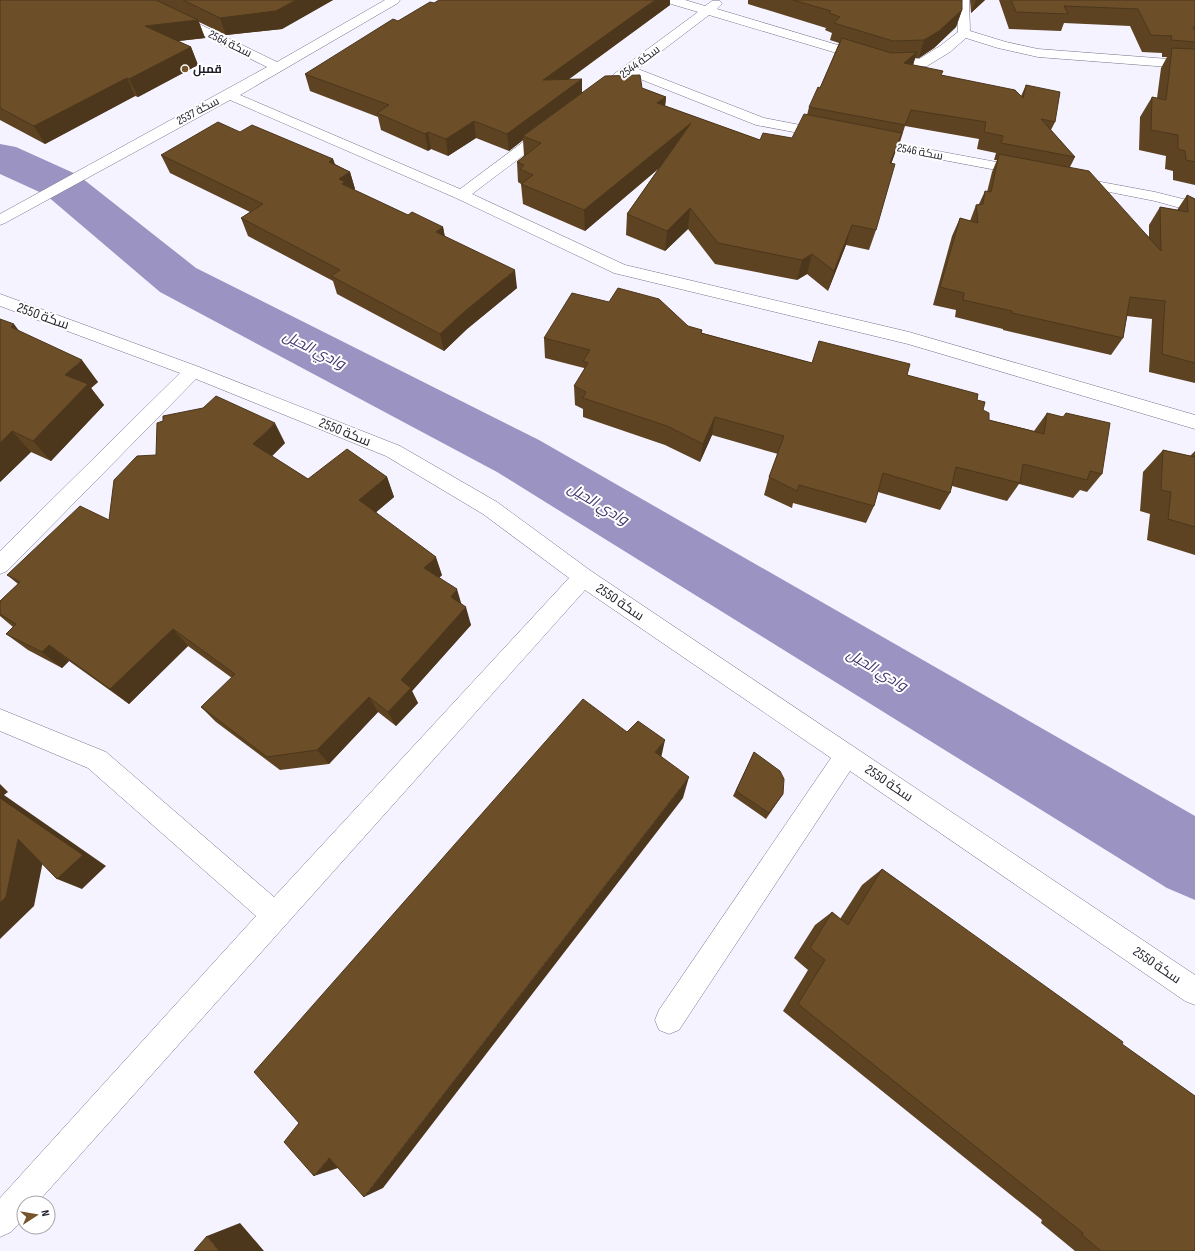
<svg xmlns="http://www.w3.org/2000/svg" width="1195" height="1251" font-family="'Sofia Sans Condensed',Cairo,sans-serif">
	<rect width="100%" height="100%" fill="#f5f3ff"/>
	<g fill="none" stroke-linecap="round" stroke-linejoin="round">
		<!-- river -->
		<path fill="#9b93c1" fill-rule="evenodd" d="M0,144L16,147L78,175L196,268L539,440L1195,816V900L1167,888L497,472L160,292L46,195L0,174Z"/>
		<defs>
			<path id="minor" d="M135,0H150L277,62L385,0H400L398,3L240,95L460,189L543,127L548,126L553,127L555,130L553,133L472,194L625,265L909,332L1195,415V429L908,344L614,273L456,198L230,100L5,223L0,225V214L267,67L137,3Z
				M666,0H685L705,6L712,1H720L722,4L717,9L888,60L919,59L940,46L958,32L957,0H969L970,31L1006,42L1038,49L1195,61V69L1038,57L998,48L966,38L950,52L927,66L887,68L709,15L638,69L764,118L831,131L833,134L831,137L826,138L756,125L630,75L624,80H614L612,77L614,74L698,12L668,3Z
				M868,138L1023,167L1028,168L1030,171L1028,174L1023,175L863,145L861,142L863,139Z
				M1074,177L1155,192L1195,202V212L1155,201L1069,184L1067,181L1069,178Z
				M0,294L199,367L400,446L497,502L591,571L1195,975V1005L1185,1001L850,771L679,1030L669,1034L659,1030L655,1020L659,1010L831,758L585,590L37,1203H24V1218L11,1232L0,1237V1198L256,916L88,768L0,731V709L106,752L274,897L569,578L483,514L386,456L196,379L7,571L0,574V551L180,373L0,306Z"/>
		</defs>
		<!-- minor casing -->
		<use href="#minor" stroke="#77728d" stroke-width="1"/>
		<!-- minor -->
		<use href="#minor" fill="#fff" fill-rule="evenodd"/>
	</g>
	<!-- wall -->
	<path fill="#5d4322" d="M0,0H333L282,29L226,35L199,22L205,38L178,41L191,47L198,65L138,97L135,96L45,144L0,120Z
		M748,0H962V10L956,27L934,48L919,58H915L913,65L941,75L1021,96L1026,85L1055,122L1051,130L1075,157L1070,167L1149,237V225L1160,207L1177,210L1187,195L1195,199V383L1149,372L1152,319L1127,316L1123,338L1111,355L1003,330V329L955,317L956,310L933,305L952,236L960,218L970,221L976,205L979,204L985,191L987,192L992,172L997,160H994L996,153L977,149L979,139L905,126L900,142H899L891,164L876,230L869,250L846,245L828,291L807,274L797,280L715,264L688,229L665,251L626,235L627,214L659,168L585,231L523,204L521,184L518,182L517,162L524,156L523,140L509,151L476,138L448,156L431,149L428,151L381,130L378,117L310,91L305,74L398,21L434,3L670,5L568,80L582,79V92L642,88L666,97L665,106L760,140L792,138L807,115L809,107L820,88L839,43L830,40L832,33L825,30L826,28L748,4Z
		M970,0H985L971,13Z
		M999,0H1195V185L1173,180V171L1165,169L1166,156L1139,150L1140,117L1152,97L1157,98L1161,68L1167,57H1162V53L1142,52L1130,26L1064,23L1061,31L1009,29Z
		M240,132L333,159L335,164L350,172L355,189L354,190L408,215L443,227L445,237L517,288L467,329L444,351L337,294L333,281L248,236L241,218L250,212L170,173L161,155Z
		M702,330V333L812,363L907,375L977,400L989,420L1034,431L1047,413L1102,474L1087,492L1080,490L1073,498L1019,484L1007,501L952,486L950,493L940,510L878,492L874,506L866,523L793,503L792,508L764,495L769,477L778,454L712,435L700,462L665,445L583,417V409L575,405L574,386L584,371V368L545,358L544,338Z
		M20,331L98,382L91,388L104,405L51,461L31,452L0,482Z
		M163,421L285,443L272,456L308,479L387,477L394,497L376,512L442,575L439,578L461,604L471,625L412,691L418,703L396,726L378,712L329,764L280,770L216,722L201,707L232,678L188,646L129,704L69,661L62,668L28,650L6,634L13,627L0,616V601L18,584L7,575L109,520L156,455Z
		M1163,450L1190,456L1195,451V555L1147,540L1150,514L1140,511L1143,472Z
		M754,752L783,794L766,819L733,796Z
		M882,869L1122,1044L1195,1251H1075L1041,1223L1042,1220L783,1011L808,970L794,958L815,925L832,912L840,919L862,885Z"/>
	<!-- shaded-wall -->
	<path fill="#4c371c" d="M296,0H333L282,29L226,35L220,18Z
		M655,0H670V5L544,97L543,80Z
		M976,0H985L971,13Z
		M962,10L956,27L934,48L919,58L924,40Z
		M198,20L205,38L153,44L145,26Z
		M191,47L198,65L138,97L129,79Z
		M917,52L912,68L904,63Z
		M127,78L135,96L45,144L34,126Z
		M582,79V96L523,136V140L509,151L507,134Z
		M666,97L664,117L657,103Z
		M474,121L476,138L448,156L446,139Z
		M691,123L689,143L585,231L584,210Z
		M428,132L431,149L428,151L425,134Z
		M902,133L895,153L884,184L890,163Z
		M333,159L338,176L329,162Z
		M350,172L355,189L348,194L339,179Z
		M690,208L688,229L665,251L667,231Z
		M852,225L846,245L828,291L834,271Z
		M443,227L446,244L436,232Z
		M812,254L807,274L797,280L802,260Z
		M515,270L517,288L467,329L444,351L440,334L464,312Z
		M14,324L31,347L11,327Z
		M82,360L98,382L91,388L104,405L51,461L33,441L65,375Z
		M715,417L712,435L700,462L703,444Z
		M275,423L285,443L264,464L253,444Z
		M12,431L31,452L0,482V443Z
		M387,477L394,497L367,520L359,500Z
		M436,557L442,575L430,586L424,568Z
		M457,589L462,606L451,597Z
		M466,607L471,625L412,691L418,703L396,726L388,712L401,680Z
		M173,629L188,646L129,704L110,689Z
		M49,645L69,661L62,668L42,652Z
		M369,697L378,712L329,764L317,750Z
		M665,740L660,763L655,752Z
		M689,777L683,798L383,1188L364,1197Z
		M0,784L8,792L4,795L106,866L82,889L57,879L0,798Z
		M18,839L45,851L34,906L0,939V903Z
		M351,1152L338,1168L314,1176L329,1158Z
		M240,1223L264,1251H219L207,1236Z"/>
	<!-- building -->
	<path fill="#6c4e28" stroke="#4c371c" d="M0,0H156L198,20L145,26L191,47L129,79L127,78L34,126L0,108Z
		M183,0H296L276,11L220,18Z
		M439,0H655L543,80L582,79L507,134L474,121L446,139L428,132L425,134L377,113L389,105L305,74L393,19L398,21L430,2L434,3Z
		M793,0H962V10L939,31L924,40L893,41L834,23L840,17L829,13L831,11Z
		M1011,0H1195V27H1193L1195,31V42L1171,40L1172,36L1151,35L1138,9L1064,6L1068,14L1016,12Z
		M842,38L891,53L917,52L904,63L943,71L941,75L1015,90L1023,98L1026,85L1060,92L1055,122L1041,119L1075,157L1001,143L1003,136L984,132L986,122L911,110L905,125L809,107L818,87L820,88Z
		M1172,48L1195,49V162L1186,160L1185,151L1178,149V135L1151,130L1152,97L1166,100Z
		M640,75L642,88L666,97L657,103L760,140L763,133L792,138L804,114L902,133L890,163L895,164L876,230L852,225L834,271L812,254L802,260L718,243L690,208L667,231L627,214L691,123L584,210L521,184L533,175L520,169L524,165L517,162L541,143L523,136L605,76Z
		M218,122L240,132L252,125L333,159L329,162L350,172L339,179L345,182L342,184L408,215L412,212L443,227L436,232L515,270L464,312L440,334L331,276L340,270L241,218L263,204L161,155Z
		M999,154L1089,171L1161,251L1160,207L1188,212L1187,195L1195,199V363L1162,354L1165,301L1130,297L1123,338L1012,313V311L963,300L964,293L940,287L960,218L978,223L976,205L983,204L985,191L991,192Z
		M618,288L659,299L688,326L702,330L701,333L812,363L819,341L910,364L907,375L978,394L977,400L985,402L983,410L989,413V420L1044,434L1047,413L1063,417L1066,413L1110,423L1102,474L1090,471L1087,480L1023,464L1020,483L956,467L950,493L883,473L874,506L799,485L797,491L769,477L784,436L715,417L703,444L667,426L583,398L586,392L574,386L588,363L583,361L590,350L544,338L572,293L609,302Z
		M0,319L14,324L11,327L82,360L65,375L88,384L33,441L12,431L0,443Z
		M216,396L275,423L253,444L308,479L347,449L387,477L359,500L436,557L424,568L457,589L451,597L466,607L401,680L411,688L388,712L369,697L317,750L267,757L201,707L235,674L173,629L110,689L49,645L42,652L6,634L16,624L0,614V601L20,582L7,575L80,506L109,520L114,480L137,456L156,455L157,423L163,421V416L203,408Z
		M1163,450L1195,457V527L1168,519L1171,492L1161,490Z
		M583,699L627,732L638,721L665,740L655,752L689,777L364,1197L329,1158L314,1176L284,1142L299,1123L254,1072Z
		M754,752L780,771L784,779L783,794L769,813L736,791Z
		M0,798L83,855L57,879L18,839L6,897L0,903Z
		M882,869L1123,1042L1122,1044L1195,1096V1251H1101L1082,1235L1083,1233L798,1004L825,960L810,948L832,912L848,925Z
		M207,1236L219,1251H194Z"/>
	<!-- markers -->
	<circle fill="#76552c" stroke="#fff" stroke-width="1.5" cx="185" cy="69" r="4"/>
	<g text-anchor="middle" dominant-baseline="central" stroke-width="4" stroke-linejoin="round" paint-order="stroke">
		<!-- far-street labels -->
		<g font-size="12" fill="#201f29" stroke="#fff">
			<text transform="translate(230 44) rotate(26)">سكة 2564</text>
			<text transform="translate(640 62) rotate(-37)">سكة 2544</text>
			<text transform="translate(198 111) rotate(-28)">سكة 2537</text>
			<text transform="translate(920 152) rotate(11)">سكة 2546</text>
		</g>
		<!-- far-poi labels -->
		<g font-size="12" font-weight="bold" fill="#201f29" stroke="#fff" text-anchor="start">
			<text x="193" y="69">قمبل</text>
		</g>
		<!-- street labels -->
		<g font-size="14" fill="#201f29" stroke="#fff">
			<text transform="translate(43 316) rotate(20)">سكة 2550</text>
			<text transform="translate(345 432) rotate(22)">سكة 2550</text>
			<text transform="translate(620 602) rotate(34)">سكة 2550</text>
			<text transform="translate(889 783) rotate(34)">سكة 2550</text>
			<text transform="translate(1157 965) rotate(34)">سكة 2550</text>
		</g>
		<!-- water labels -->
		<g font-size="15" font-style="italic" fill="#43346e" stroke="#fff">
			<text transform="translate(314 350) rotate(27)">وادي الحيل</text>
			<text transform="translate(598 504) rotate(31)">وادي الحيل</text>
			<text transform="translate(877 670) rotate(31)">وادي الحيل</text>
		</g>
	</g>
	<!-- north arrow -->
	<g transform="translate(36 1215) rotate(78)"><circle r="19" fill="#ffffff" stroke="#a6a5a9"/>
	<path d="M0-3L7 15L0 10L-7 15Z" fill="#76552c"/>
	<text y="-6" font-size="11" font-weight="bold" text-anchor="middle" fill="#201f29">N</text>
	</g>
</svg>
